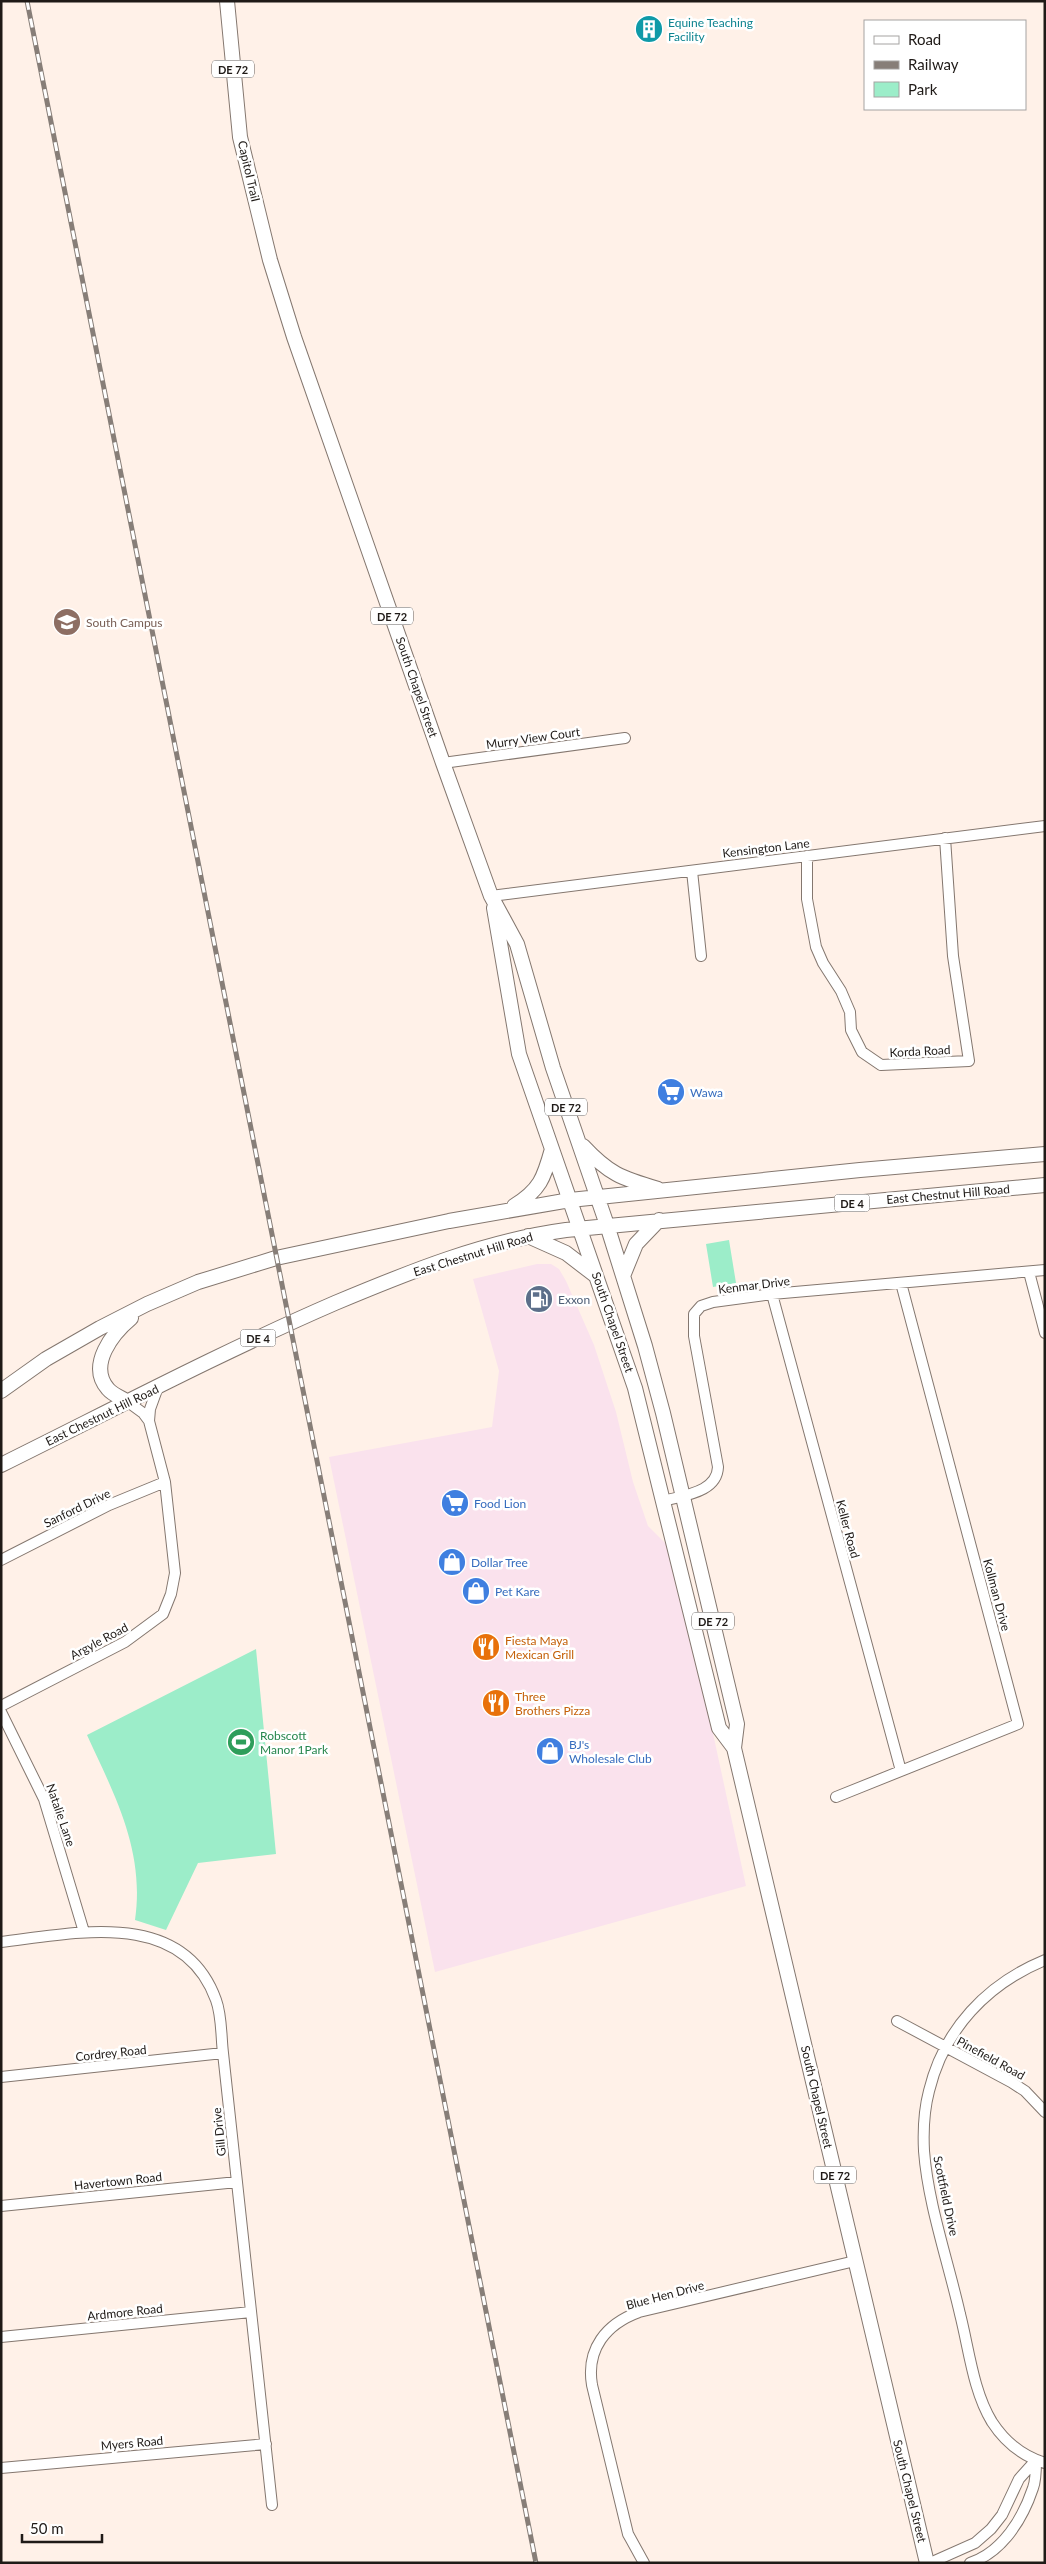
<svg xmlns="http://www.w3.org/2000/svg" width="1046" height="2564" font-family="Lato,sans-serif">
	<rect width="100%" height="100%" fill="#fff1e8"/>
	<!-- commercial -->
	<path fill="#fae2ed" d="M537,1264H551L559,1269L566,1281L594,1345L616,1412L633,1482L648,1526L666,1544L709,1715L746,1886L435,1972L329,1457L492,1427L499,1371L473,1279Z"/>
	<!-- green -->
	<path fill="#9cedc9" d="M729,1240L736,1283L713,1287L706,1244Z
		M256,1649L276,1854L198,1863L166,1930L135,1920C145,1851 115,1796 87,1735Z"/>
	<g fill="none" stroke-linecap="round" stroke-linejoin="round">
		<defs>
			<path id="minor" d="M443,763L625,738
				M807,856V899L816,947L823,963L841,991L850,1012L851,1030L862,1052L881,1065L969,1061L953,956L945,838
				M692,871L701,956
				M491,896L1045,826
				M1029,1272L1045,1333
				M772,1294L901,1771
				M128,1402L143,1413L149,1421
				M664,1501C685,1495 717,1492 718,1467L694,1336V1314L701,1306L713,1302L772,1294L1045,1270
				M1,1560L109,1505L165,1482
				M1,1706L125,1642L163,1614L171,1594L175,1573L165,1482L149,1421L150,1409L158,1387
				M1,1712L44,1799L84,1932
				M836,1797L1018,1724L901,1283
				M1,1942C76,1933 183,1908 216,2000C222,2016 221,2037 223,2053L272,2505
				M1045,1960C987,1984 944,2029 929,2091C924,2110 923,2131 924,2151C928,2204 948,2261 960,2314C969,2349 973,2391 992,2422C1005,2442 1022,2456 1045,2463
				M897,2021L1011,2082L1025,2091L1045,2112
				M1,2077L223,2053
				M1,2206L237,2182
				M1,2337L251,2312
				M1,2468L266,2444
				M644,2563L628,2534L592,2385C586,2349 606,2324 639,2312L855,2261
				M930,2563L975,2543L991,2529L1002,2515L1019,2479L1036,2460
				M970,2563C1003,2552 1023,2518 1033,2488C1036,2480 1036,2469 1036,2460"/>
			<path id="major" d="M227,1L240,137L270,260L294,337L443,763L491,896L517,944L553,1068L607,1225L645,1346L663,1413L737,1724L734,1748L927,2563
				M494,908L519,1054L635,1388L719,1728L734,1748
				M583,1146C609,1174 621,1178 658,1189
				M514,1206C540,1190 544,1178 552,1149
				M528,1236L566,1253L596,1276
				M623,1276L636,1244L659,1220
				M1,1391L46,1359L100,1328L147,1304L198,1282L276,1258L449,1221L570,1200L860,1170L1045,1154
				M128,1402C122,1398 113,1395 108,1389C87,1365 113,1333 131,1318
				M1,1465C112,1410 222,1352 335,1303C409,1272 485,1241 566,1230L1045,1185"/>
		</defs>
		<!-- minor casing -->
		<use href="#minor" stroke="#84776f" stroke-width="12"/>
		<!-- major casing -->
		<use href="#major" stroke="#84776f" stroke-width="16"/>
		<!-- minor -->
		<use href="#minor" stroke="#fff" stroke-width="10"/>
		<!-- major -->
		<use href="#major" stroke="#fff" stroke-width="14"/>
		<defs>
			<path id="rail" d="M27,1L536,2563"/>
		</defs>
		<!-- rail casing -->
		<use href="#rail" stroke="#877e78" stroke-width="5"/>
		<!-- rail -->
		<use href="#rail" stroke="#fff" stroke-width="3" stroke-dasharray="9" stroke-linecap="butt"/>
	</g>
	<!-- icons -->
	<defs>
		<symbol id="building-disc" viewBox="-11 -11 22 22"><circle r="9.5" fill="#0f9aa8" stroke="#fff"/><path d="M-4-6H4V6H1V3H-1V6H-4ZM-2.5-4.3h1.7v1.8h-1.7ZM.8-4.3h1.7v1.8H.8ZM-2.5-1h1.7V.8h-1.7ZM.8-1h1.7V.8H.8Z" fill="#fff"/></symbol>
		<symbol id="university-disc" viewBox="-11 -11 22 22"><circle r="9.5" fill="#8d6e63" stroke="#fff"/><path d="M0-5L7-2L0 1L-7-2ZM-4 1L0 2.5L4 1V4Q0 6-4 4Z" fill="#fff"/></symbol>
		<symbol id="supermarket-disc" viewBox="-11 -11 22 22"><circle r="9.5" fill="#3f7fe0" stroke="#fff"/><path d="M-6-5.5h2.5l.6 2H6L4.5 2H-2.5L-4.4-4H-6ZM-1.5 3.2a1.3 1.3 0 1 0 .1 0ZM3 3.2a1.3 1.3 0 1 0 .1 0Z" fill="#fff"/></symbol>
		<symbol id="fuel-disc" viewBox="-11 -11 22 22"><circle r="9.5" fill="#5c6f8a" stroke="#fff"/><path d="M-5.5-6h7V0h2V4h1.3V-2.5L3-4.5l.8-.8L6-3V5H2.5V1h-1V6h-7ZM-4.2-4.7v3.2H.2V-4.7Z" fill="#fff"/></symbol>
		<symbol id="shop-disc" viewBox="-11 -11 22 22"><circle r="9.5" fill="#3f7fe0" stroke="#fff"/><path d="M-5-2.5h2.3a2.7 3.5 0 0 1 5.4 0H5L5.5 6h-11ZM-1.5-2.5h3a1.5 2.3 0 0 0-3 0Z" fill="#fff"/></symbol>
		<symbol id="restaurant-disc" viewBox="-11 -11 22 22"><circle r="9.5" fill="#e8710a" stroke="#fff"/><path d="M-5-6h1v4h1v-4h1v4h1v-4h1v5L-1.5 .5V6h-2V.5L-5-1ZM5-6V6H3V1.5H1.5Q1.5-4 5-6Z" fill="#fff"/></symbol>
		<symbol id="stadium-disc" viewBox="-11 -11 22 22"><circle r="9.5" fill="#2e9e5b" stroke="#fff"/><path d="M0-5a6.5 5 0 1 0 0 10a6.5 5 0 1 0 0-10ZM-3.5-1.8h7v3.6h-7Z" fill="#fff"/></symbol>
	</defs>
	<g fill-rule="evenodd">
		<use href="#building-disc" x="633" y="13" width="32" height="32"/>
		<use href="#university-disc" x="51" y="606" width="32" height="32"/>
		<use href="#supermarket-disc" x="655" y="1076" width="32" height="32"/>
		<use href="#fuel-disc" x="523" y="1283" width="32" height="32"/>
		<use href="#supermarket-disc" x="439" y="1487" width="32" height="32"/>
		<use href="#shop-disc" x="436" y="1546" width="32" height="32"/>
		<use href="#shop-disc" x="460" y="1575" width="32" height="32"/>
		<use href="#restaurant-disc" x="470" y="1631" width="32" height="32"/>
		<use href="#restaurant-disc" x="480" y="1687" width="32" height="32"/>
		<use href="#stadium-disc" x="225" y="1726" width="32" height="32"/>
		<use href="#shop-disc" x="534" y="1735" width="32" height="32"/>
	</g>
	<g text-anchor="middle" dominant-baseline="central" stroke-width="5" stroke-linejoin="round" paint-order="stroke">
		<!-- shield labels -->
		<g fill="#fff" stroke="#625f5d" stroke-width="1">
			<rect x="212" y="60.5" width="42" height="17" rx="4"/>
			<rect x="371" y="607.5" width="42" height="17" rx="4"/>
			<rect x="545" y="1098.5" width="42" height="17" rx="4"/>
			<rect x="834.5" y="1194.5" width="35" height="17" rx="4"/>
			<rect x="240.5" y="1329.5" width="35" height="17" rx="4"/>
			<rect x="692" y="1612.5" width="42" height="17" rx="4"/>
			<rect x="814" y="2166.5" width="42" height="17" rx="4"/>
		</g>
		<g font-size="11" font-weight="bold" fill="#1f1a17">
			<text x="233" y="69">DE 72</text>
			<text x="392" y="616">DE 72</text>
			<text x="566" y="1107">DE 72</text>
			<text x="852" y="1203">DE 4</text>
			<text x="258" y="1338">DE 4</text>
			<text x="713" y="1621">DE 72</text>
			<text x="835" y="2175">DE 72</text>
		</g>
		<!-- culture labels -->
		<g font-size="12" fill="#0d838f" stroke="#fff" text-anchor="start">
			<text x="668" y="22">Equine Teaching<tspan x="668" dy="14">Facility</tspan></text>
		</g>
		<!-- street labels -->
		<g font-size="12" fill="#1f1a17" stroke="#fff">
			<text transform="translate(249 171) rotate(77)">Capitol Trail</text>
			<text transform="translate(417 687) rotate(71)">South Chapel Street</text>
			<text transform="translate(533 738) rotate(-8)">Murry View Court</text>
			<text transform="translate(766 848) rotate(-7)">Kensington Lane</text>
			<text transform="translate(920 1051) rotate(-3)">Korda Road</text>
			<text transform="translate(948 1194) rotate(-5)">East Chestnut Hill Road</text>
			<text transform="translate(473 1254) rotate(-17)">East Chestnut Hill Road</text>
			<text transform="translate(754 1285) rotate(-7)">Kenmar Drive</text>
			<text transform="translate(613 1322) rotate(71)">South Chapel Street</text>
			<text transform="translate(102 1415) rotate(-26)">East Chestnut Hill Road</text>
			<text transform="translate(77 1508) rotate(-26)">Sanford Drive</text>
			<text transform="translate(848 1529) rotate(75)">Keller Road</text>
			<text transform="translate(997 1595) rotate(75)">Kollman Drive</text>
			<text transform="translate(99 1641) rotate(-28)">Argyle Road</text>
			<text transform="translate(61 1815) rotate(71)">Natalie Lane</text>
			<text transform="translate(111 2053) rotate(-6)">Cordrey Road</text>
			<text transform="translate(991 2058) rotate(29)">Pinefield Road</text>
			<text transform="translate(817 2097) rotate(77)">South Chapel Street</text>
			<text transform="translate(219 2132) rotate(-96)">Gill Drive</text>
			<text transform="translate(118 2181) rotate(-6)">Havertown Road</text>
			<text transform="translate(946 2196) rotate(78)">Scottfield Drive</text>
			<text transform="translate(665 2295) rotate(-15)">Blue Hen Drive</text>
			<text transform="translate(125 2312) rotate(-6)">Ardmore Road</text>
			<text transform="translate(132 2443) rotate(-5)">Myers Road</text>
			<text transform="translate(910 2491) rotate(76)">South Chapel Street</text>
		</g>
		<!-- education labels -->
		<g font-size="12" fill="#785e54" stroke="#fff" text-anchor="start">
			<text x="86" y="622">South Campus</text>
		</g>
		<!-- shop labels -->
		<g font-size="12" fill="#366cbe" stroke="#fff" text-anchor="start">
			<text x="690" y="1092">Wawa</text>
			<text x="474" y="1503">Food Lion</text>
			<text x="471" y="1562">Dollar Tree</text>
			<text x="495" y="1591">Pet Kare</text>
			<text x="569" y="1744">BJ's<tspan x="569" dy="14">Wholesale Club</tspan></text>
		</g>
		<!-- service labels -->
		<g font-size="12" fill="#4e5e75" stroke="#fff" text-anchor="start">
			<text x="558" y="1299">Exxon</text>
		</g>
		<!-- food labels -->
		<g font-size="12" fill="#c56008" stroke="#fff" text-anchor="start">
			<text x="505" y="1640">Fiesta Maya<tspan x="505" dy="14">Mexican Grill</tspan></text>
			<text x="515" y="1696">Three<tspan x="515" dy="14">Brothers Pizza</tspan></text>
		</g>
		<!-- leisure labels -->
		<g font-size="12" fill="#27864d" stroke="#fff" text-anchor="start">
			<text x="260" y="1735">Robscott<tspan x="260" dy="14">Manor 1Park</tspan></text>
		</g>
	</g>
	<!-- border -->
	<rect width="1046" height="2564" fill="none" stroke="#1f1a17" stroke-width="5"/>
	<!-- legend -->
	<rect x="864" y="20" width="162" height="90" fill="#ffffff" stroke="#a5a3a2"/>
	<rect x="874" y="36" width="25" height="8" fill="#ffffff" stroke="#a5a3a2"/>
	<text x="908" y="45" font-size="15" fill="#1f1a17">Road</text>
	<rect x="874" y="61" width="25" height="8" fill="#877e78" stroke="#a5a3a2"/>
	<text x="908" y="70" font-size="15" fill="#1f1a17">Railway</text>
	<rect x="874" y="82" width="25" height="15" fill="#9cedc9" stroke="#a5a3a2"/>
	<text x="908" y="95" font-size="15" fill="#1f1a17">Park</text>
	<!-- scale -->
	<path d="M22 2534v8h80v-8" fill="none" stroke="#1f1a17" stroke-width="2.5"/>
	<text x="30" y="2534" font-size="15" fill="#1f1a17" stroke="#ffffff" stroke-width="4" paint-order="stroke">50 m</text>
</svg>
